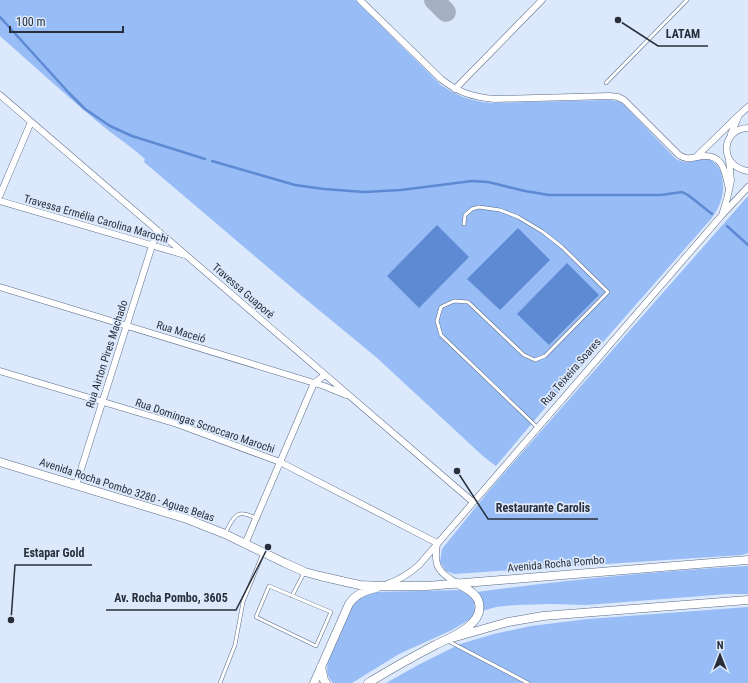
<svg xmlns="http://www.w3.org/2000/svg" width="748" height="683" font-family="'Roboto Condensed',sans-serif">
	<rect width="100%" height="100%" fill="#dce8fb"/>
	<!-- green -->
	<path fill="#97bcf6" d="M0,0H355L441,85C460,97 470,101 492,103L609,100L617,101L622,103L676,159C682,162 689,164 696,160C699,159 702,158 705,158C722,161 725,183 722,197C720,205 716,212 711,219L539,415L496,466L484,457L376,357L297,292L144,162L145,159C128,144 109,132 92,117C61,91 31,63 0,36Z
		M748,196V553L742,555L454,574L446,571L440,562L442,549L492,487Z
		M748,566V594H728L586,605L551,604L516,605L496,607L482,611L477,592C567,580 657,571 748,566Z
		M460,590L467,593L473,599L474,602L475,609L474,614L469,620L452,630L399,654L352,683H333C327,677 326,670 328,662L348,609L364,593L377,592Z
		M748,607V683H386L420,664L460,644L494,634L531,626L588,619Z"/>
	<!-- water -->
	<path fill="#5d8ad2" d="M437,225L469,257L419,308L387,276Z
		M518,228L550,260L500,310L467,279Z
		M567,263L599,295L549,345L517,314Z"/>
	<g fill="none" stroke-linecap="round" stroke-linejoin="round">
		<!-- stream -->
		<path stroke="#5d8ad2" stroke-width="2.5" d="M0,17L69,93L85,109L110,126L132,136L205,159
			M212,161L295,185L324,189L364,192L401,190L472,181L488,182L525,191L549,195H661L682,192L688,195L712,214
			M727,226L748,245"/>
		<!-- taxiway -->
		<path stroke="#a5b0c0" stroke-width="20" d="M434,0L446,12"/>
		<defs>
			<path id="lane" d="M606,83L687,0
				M464,224L465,215L472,209L479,207L500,210L518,217L543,232L562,247L608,292L545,356L535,360L524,355L468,302L454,301L441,307L437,321L441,335L538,428
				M225,534C229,526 234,512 244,514C248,514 252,517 256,518
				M269,586L331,612L316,646L256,617Z
				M292,596L304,573
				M448,641L528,683
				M220,683L235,645L243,602L263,553"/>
			<path id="street" d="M360,0L441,79C459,93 473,97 495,99L610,96L618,97L624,100L679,155C685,159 689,159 697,157C723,151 725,171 729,190
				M455,89L542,0
				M0,95L473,502
				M748,128C720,129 719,167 748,171
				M731,134L739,115L748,107
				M696,157L739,115
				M0,195L31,122
				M0,201L185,255
				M723,212L727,199L731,181L729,160
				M0,287L324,386L346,395
				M0,371L177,424L280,462L437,543
				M76,485L157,230
				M245,544L314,383L325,375
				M437,544C433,566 439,573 457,583
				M387,584C399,580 409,574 419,565L722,215L748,187"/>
			<path id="secondary" d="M0,462L187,519L225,534L285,563L305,572L320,576L346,582L360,585L381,586H427L748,560
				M452,638L508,622L543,616L748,600
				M321,667L324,680L326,683
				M314,683L349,604C356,594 364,591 376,588
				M368,683C383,674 398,665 413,657C420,653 428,649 435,645C450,638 484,625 479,603C477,593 465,588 457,583"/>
		</defs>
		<!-- lane casing -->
		<use href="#lane" stroke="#5a6b86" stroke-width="4"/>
		<!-- street casing -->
		<use href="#street" stroke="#5a6b86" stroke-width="7"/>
		<!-- secondary casing -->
		<use href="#secondary" stroke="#5a6b86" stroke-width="9"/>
		<!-- lane -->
		<use href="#lane" stroke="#fff" stroke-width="3"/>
		<!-- street -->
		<use href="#street" stroke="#fff" stroke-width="6"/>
		<!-- secondary -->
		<use href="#secondary" stroke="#fff" stroke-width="8"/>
	</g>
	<g text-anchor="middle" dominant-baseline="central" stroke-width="3.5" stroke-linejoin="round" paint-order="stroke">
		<!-- street labels -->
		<g font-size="11" fill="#282f3b" stroke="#dce8fb">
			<text transform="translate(96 219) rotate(16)">Travessa Ermélia Carolina Marochi</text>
			<text transform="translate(243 291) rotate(41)">Travessa Guaporé</text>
			<text transform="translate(181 332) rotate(17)">Rua Maceió</text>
			<text transform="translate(107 354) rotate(-72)">Rua Airton Pires Machado</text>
			<text transform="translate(571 372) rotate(-49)">Rua Teixeira Soares</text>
			<text transform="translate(205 426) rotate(19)">Rua Domingas Scroccaro Marochi</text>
			<text transform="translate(127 490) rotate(18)">Avenida Rocha Pombo 3280 - Aguas Belas</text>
			<text transform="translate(556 564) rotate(-5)">Avenida Rocha Pombo</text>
		</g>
	</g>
	<!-- callouts -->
	<path fill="none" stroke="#282f3b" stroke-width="1.5" d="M618 20L658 46H708M457 471L488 519H598M11 620L15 565H92M268 547L236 610H106"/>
	<g fill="#282f3b" stroke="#dce8fb" stroke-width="1.5">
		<circle cx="618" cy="20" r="4"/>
		<circle cx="457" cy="471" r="4"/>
		<circle cx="11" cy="620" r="4"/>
		<circle cx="268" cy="547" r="4"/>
	</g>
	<g font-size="12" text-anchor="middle" font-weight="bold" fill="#282f3b" stroke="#dce8fb" stroke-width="3.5" stroke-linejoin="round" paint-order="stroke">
		<text x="683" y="38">LATAM</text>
		<text x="543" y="512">Restaurante Carolis</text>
		<text x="54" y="557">Estapar Gold</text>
		<text x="171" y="602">Av. Rocha Pombo, 3605</text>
	</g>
	<!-- north arrow -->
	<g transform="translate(720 655)" stroke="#dce8fb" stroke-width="3" paint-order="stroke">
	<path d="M0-3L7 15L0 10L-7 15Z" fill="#282f3b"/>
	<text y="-6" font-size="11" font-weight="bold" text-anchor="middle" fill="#282f3b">N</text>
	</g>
	<!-- scale -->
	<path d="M10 26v6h113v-6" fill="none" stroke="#282f3b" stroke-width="2"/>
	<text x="16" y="26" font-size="12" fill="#282f3b" stroke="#dce8fb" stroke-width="3" paint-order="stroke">100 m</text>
</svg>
